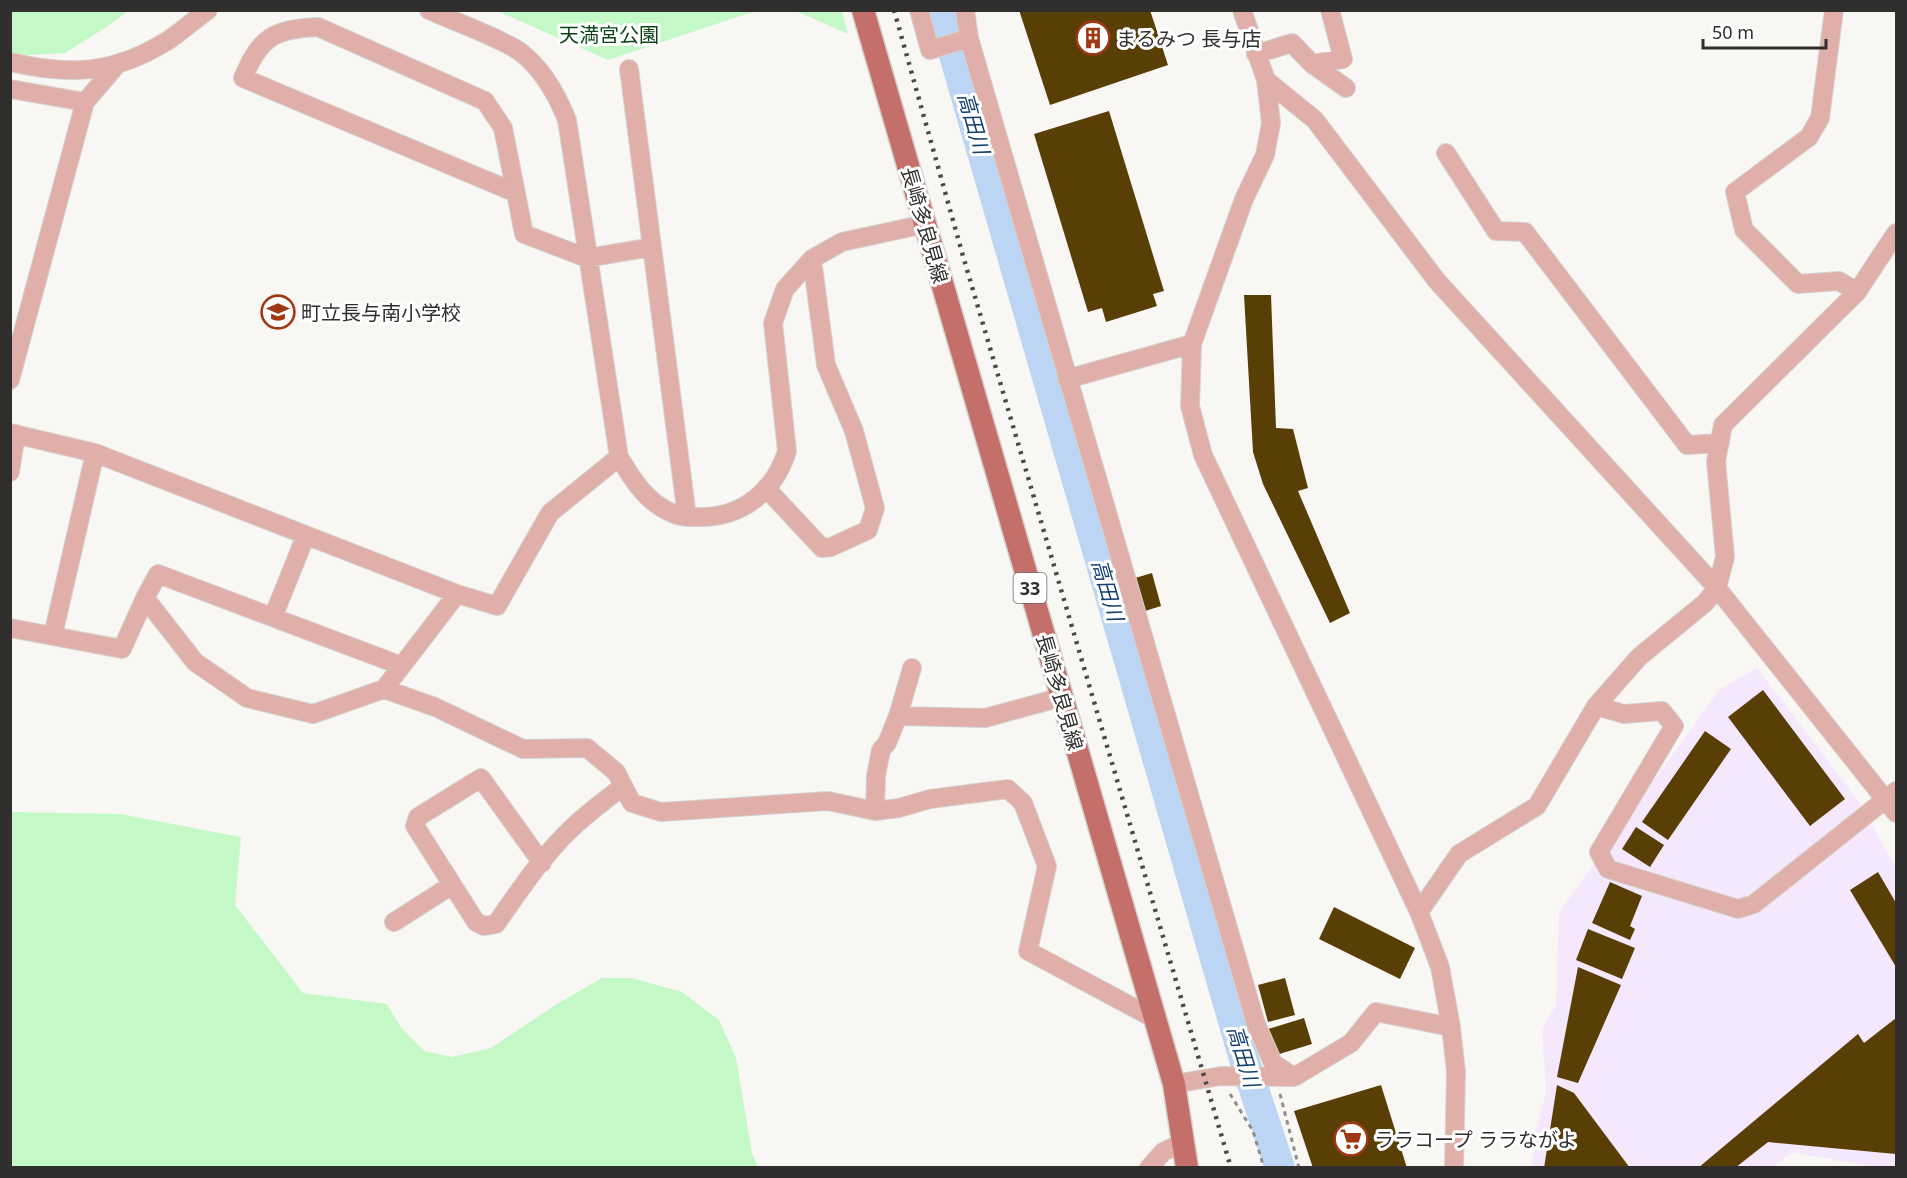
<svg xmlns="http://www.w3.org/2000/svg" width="1907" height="1178" font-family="'Noto Sans','Noto Sans JP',sans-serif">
	<rect width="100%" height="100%" fill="#f9f7f4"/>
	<!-- commercial -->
	<path fill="#f5e8fc" d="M1757,668L1857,799L1896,867V1167H1875L1792,1152L1773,1167L1532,1168L1536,1131L1546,1091L1542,1028L1556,1005L1559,912L1719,690Z"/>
	<!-- green -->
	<path fill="#c5f8c7" d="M10,11H128L108,26L65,53L11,56Z
		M497,11L756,10V11L608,60Z
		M796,11H842L848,34Z
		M11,812L120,814L241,837L235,905L303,993L387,1004L402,1029L424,1051L452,1057L491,1048L557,1004L602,978H632L682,992L719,1020L736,1058L752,1153L758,1167H11Z"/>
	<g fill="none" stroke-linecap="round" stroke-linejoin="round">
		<!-- river -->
		<path stroke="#bcd5f4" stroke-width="30" d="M941,10L1244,1059L1280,1168"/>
	</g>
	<!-- building -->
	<path fill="#593e05" d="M1019,10H1150L1168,65L1050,105Z
		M1109,111L1164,291L1153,294L1157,306L1106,322L1102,308L1088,312L1034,134Z
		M1244,295H1271L1276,428L1293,429L1308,488L1298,491L1350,613L1330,623L1263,484L1253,452Z
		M1152,573L1161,606L1142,612L1132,579Z
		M1763,690L1845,799L1810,826L1728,717Z
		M1705,731L1731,749L1668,840L1642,822Z
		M1636,827L1664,845L1650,867L1622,849Z
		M1878,872L1896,903V967L1850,890Z
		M1610,882L1642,896L1630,926L1635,929L1630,940L1592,923Z
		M1334,907L1415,948L1400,979L1319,939Z
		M1588,929L1635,948L1622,979L1576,960Z
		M1578,967L1621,985L1578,1083L1557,1077Z
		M1285,978L1295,1015L1268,1022L1258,985Z
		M1304,1018L1312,1044L1276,1055L1268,1029Z
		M1896,1018V1154L1768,1142L1735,1168H1698L1858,1034L1864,1043Z
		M1381,1085L1407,1168H1313L1294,1111Z
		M1557,1085L1574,1093L1630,1168H1544Z"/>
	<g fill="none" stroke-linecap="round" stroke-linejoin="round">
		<defs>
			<path id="minor" d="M429,10C455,22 496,36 519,51C541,67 557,95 567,120L619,457C633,480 646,502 672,513C681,518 693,517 703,517C744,516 775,490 787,451L773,323L785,289L812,259L842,242L925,224
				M919,10L930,50L969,38
				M965,10L969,38L1256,1024L1273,1063L1294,1077
				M1242,10L1266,80L1271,123L1265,155L1244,199L1192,344L1190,406L1203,455L1419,912L1440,967L1451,1027L1456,1072L1454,1168
				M1834,10L1820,118L1809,137L1735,192L1744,230L1798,284L1839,281L1857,292
				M1256,54L1292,43L1312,64L1343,59L1330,10
				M10,62C70,76 114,74 167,41C181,32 194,20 208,10
				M1312,64L1346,88
				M629,69L687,517
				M1266,80L1315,120L1437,281L1717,588L1896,813
				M10,89L85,102
				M1446,153L1496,231L1525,232L1687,445L1720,443
				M516,193L243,78C260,37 274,29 318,27L485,101L503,128L524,234L587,258L652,247
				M1067,379L1192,344
				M10,380L85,102L115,67
				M10,433L95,453L457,594L497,606L550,513L619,457
				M10,472L16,434
				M766,488L822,548L831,547L868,530L875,508L854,431L826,365L812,259
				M145,598L158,574L402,666
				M273,617L306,535
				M10,628L122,649L145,598L195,662L247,698L313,714L384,689L457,594
				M53,635L95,453
				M384,689L435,707L523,749L587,748L616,772L632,803L661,812L828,801L875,811L899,808L930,799L1008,789L1023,803L1047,866L1028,951L1155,1019
				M1596,706L1624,714L1662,711L1674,726L1599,852L1608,869L1738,909L1754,904L1896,791
				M898,716L912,668
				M875,811L876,776L881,750L887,743L898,716L985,718L1062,697
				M542,863L481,778L418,817L415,826L476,922L484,926L496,924C519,891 543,855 573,827C589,812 607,799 623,786
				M1419,912L1459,854L1537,806L1596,706L1639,657L1705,603L1717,588L1725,557L1716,461L1723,425L1857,292L1896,233
				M394,922L452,885
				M1174,1084L1221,1076L1294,1077L1351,1043L1376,1012L1451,1027
				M1149,1168L1163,1152L1183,1142"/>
			<path id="major" d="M863,10L1174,1084L1187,1168"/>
		</defs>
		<!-- minor casing -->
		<use href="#minor" stroke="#d5d3d0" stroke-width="20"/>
		<!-- major casing -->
		<use href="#major" stroke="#d5d3d0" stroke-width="25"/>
		<!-- path -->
		<path stroke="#908e8c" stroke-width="3" stroke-dasharray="4.5 4.5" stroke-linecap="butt" d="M1230,1094L1253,1131L1264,1168
			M1280,1094L1299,1168"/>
		<!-- minor -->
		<use href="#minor" stroke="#e0afaa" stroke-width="18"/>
		<!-- major -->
		<use href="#major" stroke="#c46f6a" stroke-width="22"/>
		<!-- rail -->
		<path stroke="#4b4a48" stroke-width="4.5" stroke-dasharray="3 6" stroke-linecap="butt" d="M894,10L963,256L1231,1168"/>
	</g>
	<!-- icons -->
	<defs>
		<symbol id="building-ring" viewBox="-11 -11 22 22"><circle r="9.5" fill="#fff" stroke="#9f3813" stroke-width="1.5"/><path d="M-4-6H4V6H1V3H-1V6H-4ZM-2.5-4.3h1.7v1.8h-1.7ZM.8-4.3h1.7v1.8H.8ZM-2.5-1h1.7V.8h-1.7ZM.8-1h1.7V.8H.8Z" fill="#9f3813"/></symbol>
		<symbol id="school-ring" viewBox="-11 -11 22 22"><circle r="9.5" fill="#fff" stroke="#9f3813" stroke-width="1.5"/><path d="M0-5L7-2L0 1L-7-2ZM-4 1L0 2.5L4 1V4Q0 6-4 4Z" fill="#9f3813"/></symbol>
		<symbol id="supermarket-ring" viewBox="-11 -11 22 22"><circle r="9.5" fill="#fff" stroke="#9f3813" stroke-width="1.5"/><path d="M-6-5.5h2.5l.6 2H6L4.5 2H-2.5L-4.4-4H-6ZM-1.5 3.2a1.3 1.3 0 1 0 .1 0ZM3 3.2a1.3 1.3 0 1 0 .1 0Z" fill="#9f3813"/></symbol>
	</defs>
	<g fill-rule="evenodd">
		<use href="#building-ring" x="1074" y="19" width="38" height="38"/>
		<use href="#school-ring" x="259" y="293" width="38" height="38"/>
		<use href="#supermarket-ring" x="1332" y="1120" width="38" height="38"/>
	</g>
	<g text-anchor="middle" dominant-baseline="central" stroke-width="6" stroke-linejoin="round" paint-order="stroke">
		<!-- shield labels -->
		<rect fill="#fff" stroke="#6e6d6d" stroke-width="1.5" x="1013.5" y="573" width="33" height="30" rx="4.5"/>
		<g font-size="18" font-weight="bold" fill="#302f2e">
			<text x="1030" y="588">33</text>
		</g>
		<!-- park labels -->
		<g font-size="20" fill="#0d4516" stroke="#fff">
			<text x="609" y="34">天満宮公園</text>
		</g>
		<!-- poi labels -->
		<g font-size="20" fill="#302f2e" stroke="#fff" text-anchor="start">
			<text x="1116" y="38">まるみつ 長与店</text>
			<text x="301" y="312">町立長与南小学校</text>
			<text x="1374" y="1139">ララコープ ララながよ</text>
		</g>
		<!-- street labels -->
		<g font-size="20" fill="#302f2e" stroke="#fff">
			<text transform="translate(925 225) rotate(74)">長崎多良見線</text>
			<text transform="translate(1060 692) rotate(74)">長崎多良見線</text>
		</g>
		<!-- water labels -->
		<g font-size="21" font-style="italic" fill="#153f6f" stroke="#fff">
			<text transform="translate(974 123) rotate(74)">高田川</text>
			<text transform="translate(1108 590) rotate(74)">高田川</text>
			<text transform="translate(1244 1056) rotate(73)">高田川</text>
		</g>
	</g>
	<!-- border -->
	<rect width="1907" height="1178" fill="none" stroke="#302f2e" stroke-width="24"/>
	<!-- scale -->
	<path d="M1703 39v9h123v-9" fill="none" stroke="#302f2e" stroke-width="3"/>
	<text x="1712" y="39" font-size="18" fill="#302f2e" stroke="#ffffff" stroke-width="4.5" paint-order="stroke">50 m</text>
</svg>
